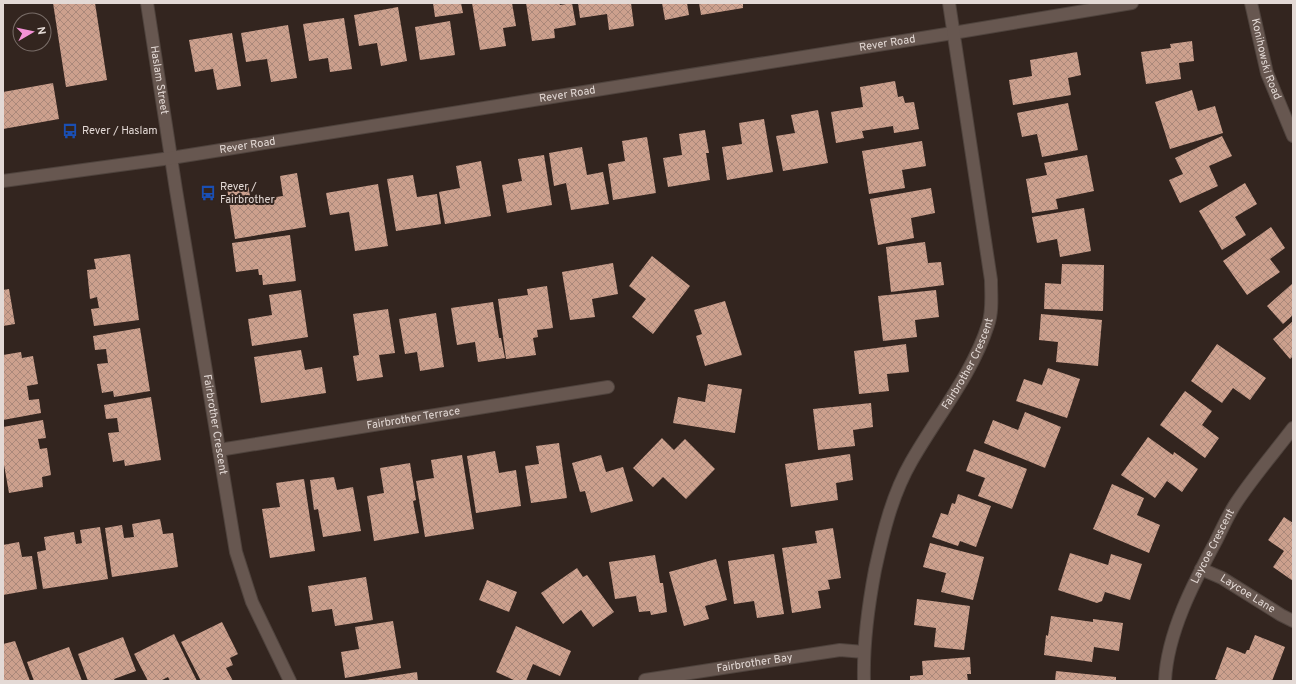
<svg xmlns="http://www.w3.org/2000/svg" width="1296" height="684" font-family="Overpass,sans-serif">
	<defs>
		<pattern id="building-cross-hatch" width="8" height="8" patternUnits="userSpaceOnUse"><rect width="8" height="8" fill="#cca08d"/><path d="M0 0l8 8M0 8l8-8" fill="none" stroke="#aa887a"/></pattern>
	</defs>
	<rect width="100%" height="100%" fill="#33251f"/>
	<!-- building -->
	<path fill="url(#building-cross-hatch)" d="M53,3H95L107,80L66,87Z
		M433,3H461L463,13L435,17Z
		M472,3H512L516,26L503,28L506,46L480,50Z
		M526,3H559L560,5L572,3L576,25L554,29L555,38L532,41Z
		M578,3H631L634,26L609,30L607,14L580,18Z
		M662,3H687L689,15L665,20Z
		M699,3H743V8L701,15Z
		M398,7L407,61L381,66L377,43L359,46L354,15Z
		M344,18L352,69L330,72L328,58L309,61L303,24Z
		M450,21L455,55L420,60L415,27Z
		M288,25L297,78L271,82L267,59L246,62L241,33Z
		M232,33L241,86L217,90L213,69L195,72L189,40Z
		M1192,41L1194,61L1179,63L1181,79L1146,84L1141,52L1171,48L1170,44Z
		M1077,52L1081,75L1068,78L1071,95L1013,105L1009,80L1032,76L1030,60Z
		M895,81L898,97L903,96L905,103L914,102L919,129L894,133L893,126L862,131L864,138L836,143L831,112L863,107L860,87Z
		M53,83L59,119L3,129V92Z
		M1192,90L1198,111L1215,106L1223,133L1170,149L1155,102Z
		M1068,103L1078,150L1042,157L1037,134L1022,137L1017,113Z
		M818,110L828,163L783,171L776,136L795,133L791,115Z
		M764,119L773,172L727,180L722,147L742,144L739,123Z
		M705,130L709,153H706L710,180L668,187L663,158L682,155L679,134Z
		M1222,136L1232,156L1209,166L1218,186L1180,203L1169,180L1183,174L1175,158Z
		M647,137L656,193L613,200L608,164L625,161L622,141Z
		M922,141L926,166L902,170L905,188L869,194L862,151Z
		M582,147L587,175L603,172L609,204L571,210L566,183L554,186L549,153Z
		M544,155L552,205L507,213L502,185L522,181L518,159Z
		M1087,155L1094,191L1056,199L1058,209L1032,213L1026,179L1047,175L1044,163Z
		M481,161L491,216L445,224L439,192L460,188L456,166Z
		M297,173L306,227L235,239L227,188L248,184L251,201L283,196L280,176Z
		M413,175L417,197L437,194L441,224L396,231L387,179Z
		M1245,183L1257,204L1235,217L1246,235L1222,250L1199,211Z
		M378,184L388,246L355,251L349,212L330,215L326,193Z
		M931,188L935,213L911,218L914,238L878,245L870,199Z
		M1084,208L1091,251L1060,257L1057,239L1037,243L1032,217Z
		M1271,227L1285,248L1270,259L1280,272L1247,295L1223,261Z
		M290,235L296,281L263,285L262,275H259L258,269L236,272L232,243Z
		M925,242L928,263L941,262L944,285L891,292L886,247Z
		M130,254L139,320L94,326L91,309L99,308L97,297L90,299L87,270L96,269L94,259Z
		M652,256L690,286L653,334L632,317L646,299L629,286Z
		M613,263L618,294L592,299L595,317L570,320L562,272Z
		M1062,264L1104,265L1103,311L1044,309L1045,283L1061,284Z
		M1293,283V315L1283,324L1267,306Z
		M547,286L553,328L537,330L538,337L533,338L536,355L506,359L498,299L528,295L527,289Z
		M9,289L15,324L3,326V290Z
		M301,290L308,337L252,346L248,319L272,315L269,295Z
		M936,290L939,317L915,320L917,337L883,341L878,296Z
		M725,301L742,355L705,366L696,336L702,334L694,310Z
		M493,302L499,338H501L505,358L478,362L475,342L457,345L451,308Z
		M388,309L395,353L379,355L383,377L357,381L353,356L359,355L353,314Z
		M436,313L444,367L420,371L417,352L405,354L399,319Z
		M1041,314L1102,320L1098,366L1056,362L1058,342L1039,340Z
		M1293,321V356L1290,359L1273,339Z
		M140,328L150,391L114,397L113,391L102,393L97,364L108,363L106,349L95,350L93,336Z
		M906,344L909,372L887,374L889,391L859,394L854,351Z
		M1217,344L1266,378L1250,400L1233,388L1222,403L1191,381Z
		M301,350L305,370L322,367L326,393L261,403L254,357Z
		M21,352L22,358L33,356L38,384L27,386L29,400L39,399L41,413L3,420V355Z
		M1048,368L1080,379L1067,418L1016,401L1024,379L1042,385Z
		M708,384L742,389L735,433L673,423L678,397L705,402Z
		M1185,391L1212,411L1202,425L1219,438L1205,458L1160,425Z
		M151,397L161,460L125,466L124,460L113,462L108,433L119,432L117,418L106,419L104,405Z
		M871,403L873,427L853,430L855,446L818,450L813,409Z
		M1025,412L1061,427L1045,468L984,443L993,420L1018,430Z
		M43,420L46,438L38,439L40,449L47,448L51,475L42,477L43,487L9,493L3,459V427Z
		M1148,437L1173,455L1174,452L1198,469L1182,492L1167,481L1155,498L1121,475Z
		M662,438L674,450L685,439L715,469L686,499L663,477L653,487L633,468Z
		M559,443L567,498L531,503L525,466L539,464L536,446Z
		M974,449L1027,469L1012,509L978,496L985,478L966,471Z
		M495,451L499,473L516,470L521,506L476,513L467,456Z
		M850,454L853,480L836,483L838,500L791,507L785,464Z
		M462,455L474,529L425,537L416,481L434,478L431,460Z
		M601,455L606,472L623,467L633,501L591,513L585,491L580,492L572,463Z
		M410,463L416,500L413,501L419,533L374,541L367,496L384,493L380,468Z
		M334,477L337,490L353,487L361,531L323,537L318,509L314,510L310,480Z
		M304,479L315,551L270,558L262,509L280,507L276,483Z
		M1112,484L1144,498L1137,515L1160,525L1149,553L1093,529Z
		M958,494L991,506L976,547L960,541L958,546L932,537L941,513L948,515L952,503L955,504Z
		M1284,517L1293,523V581L1273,567L1284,551L1268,540Z
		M160,519L163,534L173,533L178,567L112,577L105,528L122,525L124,538L134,537L132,524Z
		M100,527L108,579L43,589L37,552L46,550L44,537L74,532L76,544L82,543L80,530Z
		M833,528L841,578L828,580L830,589L818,591L821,608L792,613L782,548L817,543L815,531Z
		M19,542L22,557L32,556L37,589L3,595V545Z
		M930,543L984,557L973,600L941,592L946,573L923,567Z
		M1070,553L1108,565L1111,554L1142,564L1130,600L1105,592L1102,601L1097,603L1058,590Z
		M774,554L784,614L757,618L754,601L734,604L728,561Z
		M655,555L660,583H663L667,612L651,615L650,611L639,612L636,596L615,599L609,562Z
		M716,559L727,600L705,606L709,619L684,626L669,572Z
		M577,568L583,577L587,575L614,612L593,627L581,610L563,624L541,593Z
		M366,577L373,620L335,626L332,609L312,612L308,586Z
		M487,580L517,592L509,612L479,600Z
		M917,599L970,606L964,650L934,647L936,628L914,625Z
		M1051,616L1093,622V619L1123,623L1119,651L1094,647L1092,662L1044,655L1046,635L1048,636Z
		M393,621L401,668L345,678L341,652L359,649L355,627Z
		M222,622L238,654L230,658L233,665L226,668L233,681H201L181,642Z
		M516,626L571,651L560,676L533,664L526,681H516L496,672Z
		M174,634L197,681H170L168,677L160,681H148L134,654Z
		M1255,635L1285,647L1272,681H1221L1215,679L1227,647L1245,654L1247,650H1249Z
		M123,637L136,671L114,679L115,681H88L78,654Z
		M15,641L30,681H3V644Z
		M69,647L82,681H34L27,662Z
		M970,657L971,674H967L968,681H910V676L923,675L922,661Z
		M1056,671L1116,677V681H1055Z
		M417,672L418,681H365V680Z"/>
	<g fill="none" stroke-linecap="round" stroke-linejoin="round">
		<defs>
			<g id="minor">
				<path id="s1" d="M147,3L176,190L236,552L252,602L290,681"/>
				<path id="s2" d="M1251,3L1267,73L1293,136"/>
				<path id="s3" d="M3,181L171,158L953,33L1132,3"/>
				<path id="s4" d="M219,450L608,387"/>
				<path id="s5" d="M1201,569L1222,578L1281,615L1293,621"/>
				<path id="s6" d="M645,680L840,650L864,652"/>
				<path id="s7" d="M864,681C863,643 868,607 875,570C883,533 892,495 911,462C937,416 972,375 988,325C993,311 991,294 991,280L949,3"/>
				<path id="s8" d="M1165,681C1167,633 1194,582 1216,541C1222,529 1228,515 1236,503C1253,477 1274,453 1293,428"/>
			</g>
		</defs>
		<!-- minor casing -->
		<use href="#minor" stroke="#4f433d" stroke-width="14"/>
		<!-- minor -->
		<use href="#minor" stroke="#675750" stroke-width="12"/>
	</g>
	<!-- icons -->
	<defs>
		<symbol id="bus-bare" viewBox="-9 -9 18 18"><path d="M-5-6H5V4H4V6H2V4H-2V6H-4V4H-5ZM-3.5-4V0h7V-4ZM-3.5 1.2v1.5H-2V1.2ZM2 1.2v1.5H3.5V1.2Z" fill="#1a4fb4" stroke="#33251f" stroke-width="2.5" paint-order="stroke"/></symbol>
	</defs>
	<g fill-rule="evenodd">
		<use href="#bus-bare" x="59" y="120" width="22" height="22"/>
		<use href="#bus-bare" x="197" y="182" width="22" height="22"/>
	</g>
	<g text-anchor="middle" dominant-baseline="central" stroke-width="4" stroke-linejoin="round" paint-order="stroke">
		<!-- street labels -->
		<g font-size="11" fill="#e3d9d5" stroke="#33251f">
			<text stroke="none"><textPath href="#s3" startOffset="895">Rever Road</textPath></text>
			<text stroke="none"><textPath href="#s2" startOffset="58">Konihowski Road</textPath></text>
			<text stroke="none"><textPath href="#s1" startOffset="78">Haslam Street</textPath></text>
			<text stroke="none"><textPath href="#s3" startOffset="571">Rever Road</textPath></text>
			<text stroke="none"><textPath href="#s3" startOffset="247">Rever Road</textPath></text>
			<text stroke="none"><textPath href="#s7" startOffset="340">Fairbrother Crescent</textPath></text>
			<text stroke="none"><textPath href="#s4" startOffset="197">Fairbrother Terrace</textPath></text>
			<text stroke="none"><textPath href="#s1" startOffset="427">Fairbrother Crescent</textPath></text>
			<text stroke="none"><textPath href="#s8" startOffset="144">Laycoe Crescent</textPath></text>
			<text stroke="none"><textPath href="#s5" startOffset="53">Laycoe Lane</textPath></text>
			<text stroke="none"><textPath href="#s6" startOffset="111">Fairbrother Bay</textPath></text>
		</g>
		<!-- poi labels -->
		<g font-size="11" fill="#e3d9d5" stroke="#33251f" text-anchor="start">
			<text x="82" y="131">Rever / Haslam</text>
			<text x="220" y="187">Rever /<tspan x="220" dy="13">Fairbrother</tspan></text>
		</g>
	</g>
	<!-- border -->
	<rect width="1296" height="684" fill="none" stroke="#e3d9d5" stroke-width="8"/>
	<!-- north arrow -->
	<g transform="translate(32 32) rotate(81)"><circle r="19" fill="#33251f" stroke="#796d68"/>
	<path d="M0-3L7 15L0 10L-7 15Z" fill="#f391d5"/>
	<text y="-6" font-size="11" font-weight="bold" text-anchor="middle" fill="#e3d9d5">N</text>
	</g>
</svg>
